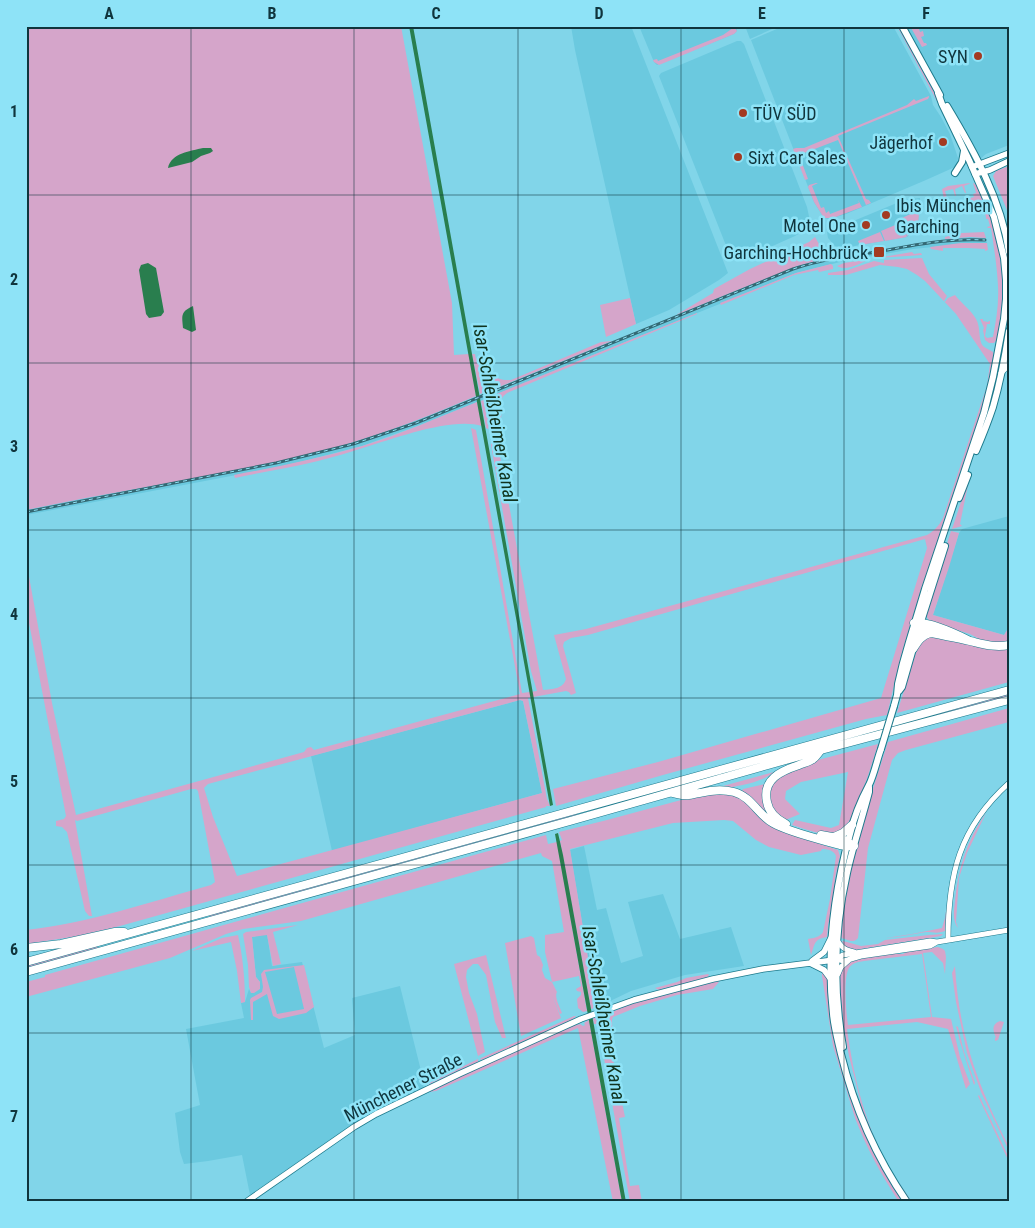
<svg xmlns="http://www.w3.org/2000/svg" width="1035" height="1228" font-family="'Roboto Condensed',sans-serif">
	<rect width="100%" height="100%" fill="#81d5e9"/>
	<!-- built -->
	<path fill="#6bc9df" d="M571,26H631L728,273L719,280L669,310L636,324L575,50Z
		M639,26H736L737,31L734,34L657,65L654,62Z
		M745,26H779L750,39Z
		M784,26H893L931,96L933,105L941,117L950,134L958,158L957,165L955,167L926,180L846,214L829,219L824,218L814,202L751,40Z
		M902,26H1009V145L986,154L972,166Z
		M737,41H741L744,44L807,207L810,221V226L807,229L795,236L750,256L740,260L736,259L733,257L725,243L659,76L661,73Z
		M920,198L918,223L913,232L907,237L843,248L835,246L828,238L827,232L904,200Z
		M970,237L986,238L987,243H973L913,249L844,261L796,273L425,423L362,446L284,466L26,515V510L70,501L277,462L360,440L434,414L797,266L818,260L931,241Z
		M1009,516V627L1004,635L933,615L959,533L962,529Z
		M520,700L523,701L542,793L332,851L311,756Z
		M584,846L597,910L606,908L621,963L643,956L628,902L663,894L680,939L731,927L744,966L685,975L631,991L602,1005L593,988L570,850Z
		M267,934L272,966L302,962L324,1048L355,1035L352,998L400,986L424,1083L422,1094L336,1136L250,1195L242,1155L208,1161L184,1164L180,1152L175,1113L200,1105L186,1029L244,1018L241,1003L245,1002L249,989L251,993L260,982L256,977L252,937Z"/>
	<!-- green -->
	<path fill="#d5a5ca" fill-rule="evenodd" d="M26,26H401L452,303L454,355L469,354L476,396C418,421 357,444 294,458C205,478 115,491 26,510Z
		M897,26H899L934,92L941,109Z
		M910,26H918L920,32L923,31L924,36L921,37L924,43H926L927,45L922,47Z
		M733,28H735L737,31L734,34L659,65L654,62L653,60L657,59L658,61L723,35Z
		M929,96V97L928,99L838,136L866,199L869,200L871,203L866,205L838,140L799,155L808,179L805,180L793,149L796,148H804L907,105L914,99L916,101Z
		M1009,166V215L993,176L996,171Z
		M816,183H818L812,186L821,208L824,207L826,213L829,211L830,214L859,203L858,200L862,207L833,218H824L814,202L808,187L809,185Z
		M970,183L969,184L964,186L966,193H965L962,186L955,189L956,196H955L953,189L945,191L947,198L944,199L942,189L948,186Z
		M973,183L975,184L977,186C995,224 1005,261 1002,304C1002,316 999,327 997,339L994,343H989L985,340L983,330L984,328L980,319H983V321L988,322L989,321H990V324H987L985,336L987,338L993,337C996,321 999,304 998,286C997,267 994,247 991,228H988L987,227L990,226L988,219H986V217L981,201H978L947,208L948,210L945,209V203H947L948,205L974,197L973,194L976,193Z
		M919,210C919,222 918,230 907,236L901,223L903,222L902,218Z
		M900,223L907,237L885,241L881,231Z
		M880,232L884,241L860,245L858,241Z
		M984,232L986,238L970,237L945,239V237L962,233Z
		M815,237L827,258L797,266L676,315L713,293L714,289L750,269L809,242Z
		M961,243H987L988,250L985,251V249L968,248H943V251L931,249L930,247Z
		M912,252L914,254L921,253L922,255L877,258Z
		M922,258L929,274L947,296L944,301L945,302L948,298L955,295C961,303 971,310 976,319C981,327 978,341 983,346C985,348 990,350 993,352L994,357L981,413L940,532L934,555L921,589L901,656L887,715L866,719L663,775L556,806L553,789L658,762L881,698L927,548L925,539L588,635L571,638L564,642L563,646L576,693L571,695L569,692L566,691L528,698L547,799L550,806H546V807L120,926L78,936L26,944V930C89,923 150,902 211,885L215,882L198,791L196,789H191L77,821L75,820L92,916H89L85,911L67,832L62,827L56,826V821L64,819L66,816L26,607V560L52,703L76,815L304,752L307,748L311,747L314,750L520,694L471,428L476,430L522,693L537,691L531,671L491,445V440L494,441L496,434L543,690C553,689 563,689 566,679L554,635L586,629L927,535C934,531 939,526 943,518L987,386L990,364L956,314L925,281L917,275L907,269L898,267L880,265L846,275H828V273L848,270L874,261L884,263V260ZM520,700L523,701L542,793L237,876L213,817L204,788L208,784Z
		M870,259C860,263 847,272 837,266L844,263Z
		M831,264L833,266V269L819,272L818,270L794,275L721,305L720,303L796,273Z
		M630,298L636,324L606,337L600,305Z
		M697,313V314L507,393C496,401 503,407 501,418L499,419L497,418L494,395Z
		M612,341L494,389L483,359L484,358L486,359C493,373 493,381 511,380L601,342Z
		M472,354H475L476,359L478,357L480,358L484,369L490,390L480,394Z
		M492,396L493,409V427L488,429L486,428L481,401Z
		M477,402L482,426C452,417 396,438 366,447C350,452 334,457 318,461C290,468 262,472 235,478L234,475C277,467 320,458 362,446C401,434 439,417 477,402Z
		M970,475L960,524L962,526L952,529Z
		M951,531L959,533L949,567L933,615L1004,635L1009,627V642L997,644L981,640L970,634L931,622C925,618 926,613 927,607Z
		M928,636C934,637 941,637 947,639C968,643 987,653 1009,648V682L897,713L919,643Z
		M1009,693V696L891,728L892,725Z
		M1009,708V722L906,750L898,753L892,760L868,848L858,938C852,945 847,938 840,938L843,904L846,897L847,882L866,810L888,742Z
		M883,728L882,731L688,785L687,782Z
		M878,744C874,759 852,827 841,832C828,839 806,829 792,825L795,820L831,828L839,825L848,772L801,782L786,791L785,799L800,814L783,821C768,811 769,801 770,784L787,771L803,764Z
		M774,772C763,782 737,787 723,788V786Z
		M765,784L771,816L769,817L749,795L742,791L743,789Z
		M718,793L736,796L746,802L763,819L817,843L838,850L840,856L835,878L834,901L828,925L827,937C813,939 815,945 811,955L808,939C814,938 820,937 823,932L830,899L836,856C834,850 827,849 822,849L821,851L801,855L769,847L756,840L733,821L724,820L673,823L570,849L593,988L602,1005L591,1009L560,841L562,840L559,832L607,820L696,796Z
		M577,813V815L210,918L209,915Z
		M986,813L967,853L959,878L956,922L958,928C952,920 954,911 955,901C958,869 967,840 986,813Z
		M546,835L548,844L557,842L587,1011L583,1012L578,1008L577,999L581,995V992L577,991L576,989L581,986L579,976L552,982L545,952V935L564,932L552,861L542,856L541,853L301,921L243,929L226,934L170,958L26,997V982L45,977V975Z
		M950,884L945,931C937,934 933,932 926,932C912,934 899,937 886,938L912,934L942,928L945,918Z
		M298,925L273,932L281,964L273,966L267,935L252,937L256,977L260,982V989L254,993H251L249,987L248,965L243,934L246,932Z
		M943,934L941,936L855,950C848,949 844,947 842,941L847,942L861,946L878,944L885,940L929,935Z
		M238,935C243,958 245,980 245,1002L241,1003L237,971L231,942L192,951L222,938Z
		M531,936L534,938L537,955L540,957L543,965L542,970L545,978L552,982L557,992C554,997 560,1007 562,1013L560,1014L552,995L561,1018L521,1036L505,943Z
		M97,946L98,949L26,968V966Z
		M938,947L943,949L945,951L946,957L945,974L943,963L932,952L923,953L932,1017L951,1019L960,1057L970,1084L966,1089L948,1029L917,1022L847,1029C853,1072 863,1117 883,1156C891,1172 902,1187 912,1202H909L902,1191L862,1120L860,1099L849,1056L844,1029L840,991V971L842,969L851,961L857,959L892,954H903L908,951ZM922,954L931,1017L848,1025C846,1012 843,978 849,968C852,963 858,962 864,961Z
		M486,955L506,1038H502L495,1022L486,975L478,964H473L467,970L466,977L469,993L477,1014L485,1052L478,1056L454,964Z
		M304,965L314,1007L306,1013L279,1019L273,1016L267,994L253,1002V1020H251L250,1000L251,998L262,992L263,987L261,974L264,970ZM294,967L304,1009L277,1014L265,972Z
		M955,966C959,1036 978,1086 1009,1147V1151L981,1092L967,1053L956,1002L952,973Z
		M822,971L828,979L830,1006L865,1133L884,1172L903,1202H899C882,1176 866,1147 855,1118L833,1046L822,976Z
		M708,974L709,975L707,978L661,989L659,990L655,988L677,982L686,978Z
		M718,980L719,982L713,989L677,995L640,1006L613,1017L612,1020L613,1043L607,1016L608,1014L628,1005L652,997Z
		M600,1015L604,1018L605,1020L625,1117L619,1118L630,1186L639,1185L642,1202H630L598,1025L597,1024H594L593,1018Z
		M574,1016H576L572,1020L482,1060L480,1059L481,1058Z
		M589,1020L622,1202H613L578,1028L436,1091L429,1092L434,1088L565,1028L580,1024L583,1026L585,1025L584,1023Z
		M1000,1021L1004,1022L998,1040L995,1041V1038L996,1037C993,1032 991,1024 1000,1021Z
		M956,1026L958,1027L964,1052L975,1083L974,1085L960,1042Z
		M478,1059V1062L428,1085L427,1084Z
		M979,1095L1009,1158V1162L978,1096Z"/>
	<!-- water -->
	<path fill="#297e4e" d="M409,26H413L421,70L553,805L550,806Z
		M203,148H211L213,151L210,153L201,156L192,162L168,168C171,153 191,151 203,148Z
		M148,263L156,268L164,312L161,316L149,318L146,314L139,270L141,265Z
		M193,306L196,330L192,332L183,328C182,316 180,312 193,306Z
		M558,833L563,855L626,1202H622L555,834Z"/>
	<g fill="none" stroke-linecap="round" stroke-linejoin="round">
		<defs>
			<path id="tertiary" d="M1001,373L1006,368L1009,362
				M837,940C842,948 845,950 854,952
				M948,940C948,875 959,828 1009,783
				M836,959L844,961L861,956L930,946L937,942L1009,930
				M836,959L843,955L930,941L937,942
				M838,974L841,967L849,960"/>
			<path id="secondary" d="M972,167L1009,153
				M975,174L990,170L1009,161
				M812,961L824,952L831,938
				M810,963L824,970L830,978
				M246,1202L354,1127L376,1114L459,1074L581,1019L634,1000L713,979L763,969L834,960"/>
			<path id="primary" d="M902,26L940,95
				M947,106C974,151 1001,199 1009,252
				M955,173L962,162L964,151
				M976,451C982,437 988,422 993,407C1000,383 1005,357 1009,331
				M959,498L968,475
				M899,691L902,687L919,628L945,546
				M894,706L897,695L898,684L903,663L909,642L925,589L984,413L993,377L1004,319L1006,299V280L1004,258L994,217L969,160L942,104L938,93
				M881,749C877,760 874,775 869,785C861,800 854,817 850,834C834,892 826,953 833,1014C834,1027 838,1041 841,1054C854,1107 876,1157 907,1202
				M843,1047C833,989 834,930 847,873C853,846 862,819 869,792V787"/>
			<path id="motorway" d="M970,641C956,634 929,621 914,623L919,628L923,631C938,635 954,637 970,641C983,644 995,648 1009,645
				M913,649C918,641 922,635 930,633
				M673,793C678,794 684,796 689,795C692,795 696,793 700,793C711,790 723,789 734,792C752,797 758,815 773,823C791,833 820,839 840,845L846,846H854
				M786,824C776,819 769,813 767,802C762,779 781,771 799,765C803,763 809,762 813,759C816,757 818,753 821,750
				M821,835L843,839L854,846
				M834,837L843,833L852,825
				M26,948L61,944L115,932H124
				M26,962L1009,690
				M26,972L570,821L821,750L1009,700"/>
		</defs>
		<!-- tertiary casing -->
		<use href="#tertiary" stroke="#1d7a8c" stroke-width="6"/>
		<!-- secondary casing -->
		<use href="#secondary" stroke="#1d7a8c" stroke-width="7"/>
		<!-- primary casing -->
		<use href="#primary" stroke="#1d7a8c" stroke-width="8"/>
		<!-- motorway casing -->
		<use href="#motorway" stroke="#1d7a8c" stroke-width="9"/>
		<!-- tertiary -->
		<use href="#tertiary" stroke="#fff" stroke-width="5"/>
		<!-- secondary -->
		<use href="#secondary" stroke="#fff" stroke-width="5.5"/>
		<!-- primary -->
		<use href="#primary" stroke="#fff" stroke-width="6"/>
		<!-- motorway -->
		<use href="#motorway" stroke="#fff" stroke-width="8"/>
		<defs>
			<path id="rail" d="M26,512L276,463L353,444L416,423L793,269C820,260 848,256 877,252C913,245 948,238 985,240"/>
		</defs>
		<!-- rail casing -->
		<use href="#rail" stroke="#346873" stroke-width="3"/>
		<!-- rail -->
		<use href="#rail" stroke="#8ee3f7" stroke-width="1" stroke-dasharray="4" stroke-linecap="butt"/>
		<defs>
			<path id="primary-bridge" d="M881,749L894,706"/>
		</defs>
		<!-- primary-bridge casing -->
		<use href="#primary-bridge" stroke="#1d7a8c" stroke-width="8" stroke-linecap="butt"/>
		<!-- primary-bridge -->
		<use href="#primary-bridge" stroke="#fff" stroke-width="6"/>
	</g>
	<!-- grid -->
	<path fill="none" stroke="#10353d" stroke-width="1" stroke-opacity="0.55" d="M191,26V1202M354,26V1202M518,26V1202M681,26V1202M844,26V1202M26,195H1009M26,363H1009M26,530H1009M26,698H1009M26,865H1009M26,1033H1009"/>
	<!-- markers -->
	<g fill="#a33a21" stroke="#8ee3f7" stroke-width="2">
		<circle cx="978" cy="56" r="5"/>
		<circle cx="743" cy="113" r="5"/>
		<circle cx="943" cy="142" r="5"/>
		<circle cx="738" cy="157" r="5"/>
		<circle cx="886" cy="215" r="5"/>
		<circle cx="866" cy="225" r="5"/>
		<rect x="873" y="246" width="12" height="12" rx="2.5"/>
	</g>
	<g text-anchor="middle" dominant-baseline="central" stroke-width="5" stroke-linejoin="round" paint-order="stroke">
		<!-- poi labels -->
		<g font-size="18" fill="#10353d" stroke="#8ee3f7" text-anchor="end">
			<text x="968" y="56">SYN</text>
			<text x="753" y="113" text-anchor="start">TÜV SÜD</text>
			<text x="933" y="142">Jägerhof</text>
			<text x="748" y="157" text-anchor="start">Sixt Car Sales</text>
			<text x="896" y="205" text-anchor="start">Ibis München<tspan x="896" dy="21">Garching</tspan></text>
			<text x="856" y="225">Motel One</text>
			<text x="868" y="252">Garching-Hochbrück</text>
		</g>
		<!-- street labels -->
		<g font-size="18" fill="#10353d" stroke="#8ee3f7">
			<text transform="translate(403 1087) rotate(-27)">Münchener Straße</text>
		</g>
		<!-- water labels -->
		<g font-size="19" font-style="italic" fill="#10331e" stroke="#8ee3f7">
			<text transform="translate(495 413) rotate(80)">Isar-Schleißheimer Kanal</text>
			<text transform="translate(604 1015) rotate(80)">Isar-Schleißheimer Kanal</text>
		</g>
	</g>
	<!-- border -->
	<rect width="1035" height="1228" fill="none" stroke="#8ee3f7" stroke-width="55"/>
	<rect x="28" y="28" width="980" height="1172" fill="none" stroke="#10353d" stroke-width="2"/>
	<g font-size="16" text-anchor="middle" font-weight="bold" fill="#10353d">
		<text x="109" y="19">A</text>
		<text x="272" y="19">B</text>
		<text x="436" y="19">C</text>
		<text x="599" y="19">D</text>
		<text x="762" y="19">E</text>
		<text x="926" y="19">F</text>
		<text x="14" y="117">1</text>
		<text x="14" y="285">2</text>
		<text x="14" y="452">3</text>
		<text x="14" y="620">4</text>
		<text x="14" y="787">5</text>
		<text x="14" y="955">6</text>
		<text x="14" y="1122">7</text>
	</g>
</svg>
